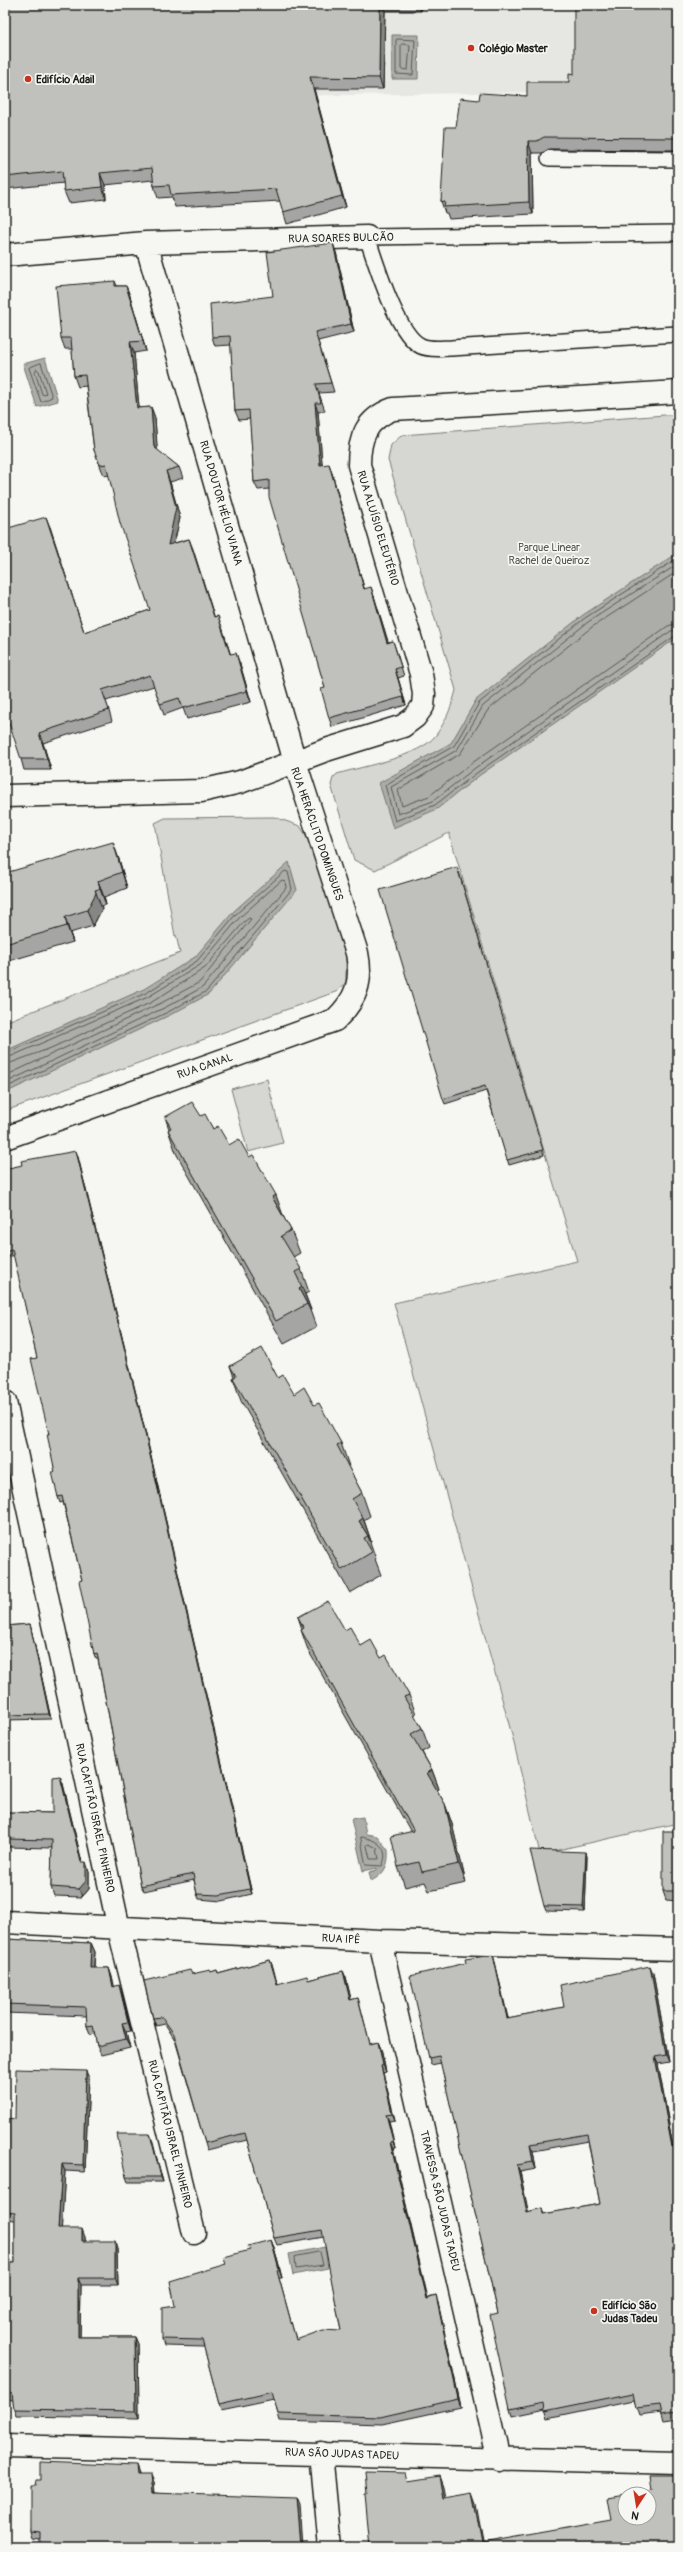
<svg xmlns="http://www.w3.org/2000/svg" width="683" height="2552" font-family="Pangolin,sans-serif">
	<rect width="100%" height="100%" fill="#f6f6f2"/>
	<filter id="ink" filterUnits="userSpaceOnUse"><feTurbulence type="fractalNoise" baseFrequency=".025" numOctaves="2"/><feDisplacementMap in="SourceGraphic" scale="8" xChannelSelector="R" yChannelSelector="G"/><feConvolveMatrix kernelMatrix="1 2 1 2 8 2 1 2 1" color-interpolation-filters="sRGB"/></filter>
	<g filter="url(#ink)">
		<!-- built -->
		<path fill="#e6e6e2" d="M261,5H678V90L267,96Z"/>
		<!-- green -->
		<path fill="#d6d6d2" stroke="#797977" d="M678,414V1823L540,1854L513,1739L394,1303L577,1261L449,833L375,870L354,860L331,785L333,778L337,774C363,766 420,757 436,735C446,721 452,706 456,690L388,460L391,445L402,435Z
			M274,817L300,826L313,846L346,953V982L338,991L5,1111V1022L180,953L176,935L175,936L155,823L165,818Z
			M267,1079L283,1143L248,1152L231,1089Z"/>
		<!-- water -->
		<path fill="#acaca9" stroke="#727271" d="M392,35H419L418,79H392Z
			M45,358L58,401L37,407L23,364Z
			M678,553V637L480,775L437,809L393,828L379,783L451,743L476,700L583,615Z
			M289,862L297,890L209,994L170,1015L5,1093V1051L144,989L195,957L234,911Z
			M363,1817L366,1834L377,1836L388,1850C389,1865 385,1874 371,1881L369,1872L377,1870V1868L363,1871L351,1819Z
			M325,2247L328,2268L293,2275L289,2254Z"/>
		<g fill="none" stroke-linecap="round" stroke-linejoin="round">
			<!-- shore -->
			<path stroke="#565654" stroke-width="1" d="M398,39L415,40L413,75L396,74V40Z
				M403,44L410,45L408,70L401,69V45Z
				M41,363L52,397L41,402L29,368Z
				M37,369L39,371L46,393L44,395L42,394L35,372Z
				M678,558L585,618L479,703L454,746L385,785L395,821L435,805L478,772L678,634
				M678,564L588,622L483,706L457,750L391,787L398,814L433,801L475,768L671,631L678,629
				M678,571L592,627L488,710L460,754L398,790L402,806L429,796L472,763L668,626L678,623
				M5,1054L146,993L197,961L236,914L285,871L288,872L292,889L207,991L168,1012L5,1088
				M5,1059L148,997L200,965L240,917L282,880L285,881L286,888L203,987L166,1007L5,1083
				M5,1065L51,1048L152,1002L205,968L244,922L249,918L251,919L200,982L163,1002L5,1076
				M361,1837C376,1839 391,1848 382,1866L366,1865Z
				M369,1844L377,1848L379,1859H370L367,1846Z
				M320,2252L323,2265L296,2269L295,2257Z"/>
			<defs>
				<path id="service" d="M549,158L678,159
					M678,233L367,237C376,263 397,335 421,346C430,350 442,348 451,348L678,334"/>
				<path id="minor" d="M5,255L146,243L367,237
					M5,796L201,791L240,782L326,750L403,726L415,717L423,706L424,694L421,674L359,465C359,438 366,419 393,409L678,392
					M5,1138L335,1020C356,1000 363,982 357,953L295,762L146,243
					M5,1402L119,1929L194,2233
					M5,1922L380,1941L678,1949
					M380,1941L499,2460
					M5,2446L678,2463
					M321,2453L330,2547"/>
			</defs>
			<!-- service casing -->
			<use href="#service" stroke="#1c1c1c" stroke-width="18"/>
			<!-- minor casing -->
			<use href="#minor" stroke="#1c1c1c" stroke-width="25"/>
			<!-- service -->
			<use href="#service" stroke="#f6f6f2" stroke-width="15"/>
			<!-- minor -->
			<use href="#minor" stroke="#f6f6f2" stroke-width="22"/>
		</g>
		<!-- wall -->
		<path fill="#a5a5a3" stroke="#1c1c1c" fill-rule="evenodd" d="M5,5H421V11H385L383,89H314L346,207L287,224L280,201L175,207L172,197L158,198L154,186L153,180L105,185L106,199L69,203L64,191V183L5,189Z
			M678,5V150L549,149L542,153H532L533,214L449,219L447,213H445L441,201L456,127L479,100L527,96L569,82L574,74Z
			M336,252L354,332L318,341L334,392L319,393L325,411L318,412L322,465L332,473L364,589L374,596L388,642L393,641L396,650L404,676L398,678L406,705L332,727L329,718L325,688L269,489L258,490L254,482L250,419L239,420L235,411L231,345L215,346L212,337L273,296Z
			M115,281L117,286H126L130,296L146,351L134,353L139,408L151,407L155,418L157,450L179,467L183,478L170,482L180,518L174,543L189,539L214,617L222,627L230,654L240,664L251,702L187,719L183,708L164,715L154,686L106,701L112,721L43,743L51,770H24L21,759L50,527L84,632L150,610L109,475L104,476L94,450L86,386L78,387L74,376L72,349H65L61,338Z
			M119,859L127,888L104,897L106,905L101,906L102,909L93,926L70,933L73,942L9,961V964L5,965V873Z
			M459,872L544,1155L509,1165L486,1091L445,1104L443,1099Z
			M201,1116L229,1145L284,1218L291,1230L300,1253L293,1257L301,1269L309,1292L305,1294L311,1310H310L316,1327L284,1344L176,1153L168,1130L169,1129L165,1117Z
			M78,1157L146,1435L252,1894L221,1901L199,1899L197,1894L194,1880L144,1891L141,1886L98,1659H96L94,1654L82,1580L63,1502L60,1503L58,1497L55,1472L37,1358L14,1255L5,1259V1169Z
			M230,1366L278,1378L294,1394L314,1405L341,1443L349,1466L348,1467L362,1493L370,1516L364,1520L371,1541L370,1542L376,1559H375L381,1575L350,1593L241,1401L233,1378L234,1377Z
			M298,1617L345,1630L361,1646L381,1658L409,1695L416,1714L414,1715L422,1728L429,1748L422,1752L432,1770L439,1789L437,1790L445,1804L452,1824L466,1883L429,1891L425,1882L405,1887L398,1867L411,1832L308,1650L301,1630L302,1629Z
			M30,1624L31,1629L51,1719L5,1720V1626Z
			M60,1776L63,1784L82,1862L89,1871V1889L82,1897L54,1896L51,1887L52,1848L5,1847V1812L53,1813Z
			M678,1831V1901L666,1900L663,1891Z
			M586,1852L587,1857L585,1912L546,1911L544,1906Z
			M5,1939L91,1943L95,1952L94,1968H109L112,1977L114,1987L122,1994L131,2031L126,2032L130,2048L101,2055L97,2046L95,2034L90,2035L87,2026V2016L5,2013Z
			M270,1960L277,1984L308,1980L343,1971L346,1978L351,2000L358,1998L360,2005L370,2044L378,2042L381,2049L386,2072L383,2073L395,2120L389,2121L395,2148L393,2149L428,2298L436,2296L438,2303L461,2407L382,2424L280,2421L274,2400L221,2411L219,2404L204,2347L164,2346L162,2339L175,2306L226,2264L274,2247L282,2278H279L296,2340L341,2331L324,2237L277,2245L274,2238L247,2140L207,2150L205,2143L175,2040L165,2024L156,2026L153,2018L192,1974L211,1972L217,1970L218,1974Z
			M495,1962L508,2018L564,2007L653,1973L669,2062L658,2064L673,2146H675L678,2153V2419L664,2421L661,2412L639,2415L634,2400L548,2418L545,2409L512,2416L510,2409L498,2313L441,2063L431,2065L429,2058L466,1963ZM588,2141L600,2204L544,2214L542,2208L528,2212L520,2172L536,2169L533,2151Z
			M89,2078L85,2172L65,2171L61,2229L85,2237V2241L117,2248L118,2285H81L80,2337H135L138,2344L139,2418L16,2416L14,2409L13,2400L5,2399V2263H15V2220L5,2219V2118L15,2119Z
			M150,2134L163,2182H128L126,2177Z
			M139,2474V2475L154,2482L155,2493L300,2505L39,2539L32,2538L30,2531L35,2485L41,2480Z"/>
		<!-- shaded-wall -->
		<path fill="#868684" stroke="#1c1c1c" d="M380,5H382L385,11L383,89L379,78Z
			M419,5H421V11Z
			M310,77L314,89L346,207L342,196Z
			M528,141L532,153L533,214L529,202Z
			M100,173L105,185L106,199L102,187Z
			M333,243L336,252L354,332L351,324Z
			M126,286L130,296L146,351L143,341Z
			M130,342L134,353L140,419L137,408Z
			M315,403L318,412L323,474L320,465Z
			M151,407L155,418L158,458L154,447Z
			M329,464L332,473L367,598L364,589Z
			M166,471L170,482L180,518L171,556L168,545Z
			M46,517L50,527L87,642L84,632Z
			M189,539L193,549L218,628L214,617Z
			M371,587L374,596L391,651L387,643Z
			M218,616L222,627L234,665L230,654Z
			M236,653L240,664L251,702L247,691Z
			M395,669L398,678L406,705L403,697Z
			M39,733L43,743L51,770L47,759Z
			M113,842L119,859L127,888L122,872Z
			M98,881L104,897L106,905L100,889Z
			M95,890L102,909L93,926L87,910Z
			M65,917L70,933L73,942L67,926Z
			M76,1151L78,1157L146,1435L252,1894L250,1889Z
			M276,1195L284,1218L272,1197Z
			M302,1287L311,1310H310L307,1304L299,1289Z
			M363,1518L371,1541L370,1542L368,1536L359,1521Z
			M30,1624L31,1629L51,1719L49,1714Z
			M432,1770L439,1789L434,1792L427,1773Z
			M60,1776L63,1784L84,1871L81,1862Z
			M445,1804L452,1824L466,1883L459,1864Z
			M586,1852L587,1857L585,1912L583,1907Z
			M86,1862L89,1871V1889L82,1897L79,1889Z
			M91,1943L95,1952L93,1977L90,1968Z
			M493,1955L495,1962L509,2025L507,2018Z
			M270,1960L273,1967L279,1991L277,1984Z
			M650,1966L653,1973L669,2062L666,2055Z
			M109,1968L112,1977L117,1996L113,1987Z
			M343,1971L346,1978L353,2007L350,2000Z
			M119,1985L122,1994L131,2031L128,2022Z
			M122,2023L126,2032L130,2048L126,2039Z
			M378,2042L381,2049L386,2072L383,2065Z
			M655,2057L658,2064L674,2153L672,2147Z
			M381,2066L383,2073L395,2120L392,2113Z
			M86,2071L89,2078L85,2172L83,2165Z
			M386,2114L389,2121L395,2148L393,2141Z
			M150,2134L152,2139L163,2182L161,2177Z
			M390,2142L393,2149L429,2306L427,2299Z
			M530,2144L533,2151L536,2169L533,2162Z
			M62,2164L65,2171L61,2237L58,2229Z
			M517,2165L520,2172L530,2219L527,2212Z
			M82,2229L85,2237V2248L82,2241Z
			M271,2240L274,2247L282,2278L279,2270Z
			M115,2241L117,2248L118,2285L115,2278Z
			M78,2278L81,2285L80,2344L78,2337Z
			M436,2296L438,2303L461,2407L458,2399Z
			M135,2337L138,2344L139,2418L136,2411Z
			M136,2466L139,2474V2482L137,2475Z
			M151,2475L154,2482L155,2501L153,2493Z
			M440,2476L444,2487L448,2509L444,2498Z
			M472,2493L476,2504L484,2547L482,2543Z
			M297,2498L300,2505L303,2547H301Z"/>
		<!-- building -->
		<path fill="#c0c0bd" stroke="#1c1c1c" fill-rule="evenodd" d="M5,5H380L379,78L310,77L342,196L283,212L276,189L171,195L169,185L154,186L152,168L100,173L102,187L64,191L62,171L5,177Z
			M574,5H678V141L674,138L544,137L537,141H528L529,202L444,207L445,202L441,201L445,127H456L460,98L479,100L480,93L527,96V82H569V73L574,74Z
			M333,243L351,324L315,332L331,383L316,384L321,403H315L320,465L329,464L364,589L371,587L387,643L393,641L401,667L395,669L403,697L329,718L321,689L325,688L269,497V480L254,482L249,410L235,411L230,336L212,337L210,304L273,296L267,252Z
			M115,281V286H126L143,341L130,342L137,408L151,407L154,447L179,467L166,471L176,507L168,545L189,539L214,617L218,616L230,654L236,653L247,691L183,708L179,698L160,704L150,675L102,690L109,710L39,733L47,759H21L5,711V529L46,517L84,632L150,610L120,523L106,464L100,465L94,450L85,375L74,376L71,338H61L56,286Z
			M113,842L122,872L98,881L100,889L95,890L96,893L87,910L65,917L67,926L5,944V873Z
			M457,867L543,1150L507,1160L485,1086L443,1099L380,890Z
			M192,1102L201,1116L205,1114L213,1129L218,1126L229,1145L239,1139L249,1157L253,1155L276,1195L272,1197L291,1230L281,1236L301,1269L295,1272L302,1287L299,1289L307,1304L276,1321L168,1130L171,1128L165,1117Z
			M76,1151L144,1429L250,1889L219,1895L197,1894L193,1874L141,1886L97,1653L94,1654L79,1581L82,1580L62,1496L58,1497L52,1472H55L47,1434H49L31,1359L37,1358L12,1249L5,1253V1169L22,1165L21,1161Z
			M262,1348L278,1378L283,1375L294,1394L304,1387L314,1405L319,1403L341,1443L337,1445L362,1493L352,1499L363,1518L359,1521L368,1536L364,1538L372,1552L342,1570L233,1378L236,1376L230,1366Z
			M328,1601L345,1630L350,1627L361,1646L371,1640L381,1658L386,1655L409,1695L404,1697L422,1728L411,1734L432,1770L427,1773L445,1804L459,1864L422,1872L419,1862L398,1867L391,1836L414,1831L301,1630L304,1628L298,1617Z
			M30,1624L49,1714L5,1715V1626Z
			M60,1776L81,1862H86V1881L79,1889L51,1887L52,1840L5,1839V1812L53,1813V1777Z
			M663,1831H678V1891H663Z
			M530,1850L586,1852L583,1907L544,1906Z
			M5,1939L91,1943L90,1968H109L113,1987L119,1985L128,2022L122,2023L126,2039L97,2046L93,2025L87,2026L86,2007L5,2004Z
			M493,1955L507,2018L564,2007L560,1985L650,1966L666,2055L655,2057L672,2147L675,2146L678,2159V2411L662,2414L660,2405L636,2408L633,2393L545,2411L544,2402L510,2409L490,2315L498,2313L439,2056L429,2058L410,1976L466,1963L465,1959ZM587,2134L600,2204L543,2214L542,2208L527,2212L517,2165L533,2162L530,2144Z
			M270,1960L277,1984L307,1976L308,1980L343,1971L350,2000L358,1998L370,2044L378,2042L383,2065L381,2066L392,2113L386,2114L393,2141L390,2142L427,2299L436,2296L458,2399L380,2417L278,2414L272,2392L219,2404L202,2340L162,2339V2308L175,2306L170,2281L226,2264L224,2257L250,2250L248,2246L271,2240L279,2270L277,2271L296,2340L323,2330L341,2331L322,2230L274,2238L245,2133L205,2143L174,2034L162,2017L153,2018L144,1981L190,1970L192,1974L210,1970L211,1972L217,1970L218,1974Z
			M16,2069L86,2071L83,2165L62,2164L58,2229H82V2241H115V2278H78V2337H135L136,2411L14,2409L12,2393L5,2392V2263H15V2213L5,2212V2118L15,2119Z
			M117,2134H150L161,2177H126Z
			M41,2462L136,2466L137,2475H151L153,2493L297,2498L301,2547H39V2532L30,2531V2485H35L36,2480H41Z
			M365,2471L406,2472L408,2481L440,2476L444,2498L472,2493L482,2543L611,2520L607,2498L625,2495V2518H649V2494H629L652,2489L650,2476H678V2547H370L365,2496H367Z"/>
	</g>
	<!-- markers -->
	<g fill="#c8321e" stroke="#f6f6f2" stroke-width="1.5">
		<circle cx="471" cy="48" r="4"/>
		<circle cx="28" cy="79" r="4"/>
		<circle cx="594" cy="2311" r="4"/>
	</g>
	<g text-anchor="middle" dominant-baseline="central" stroke-width="3.5" stroke-linejoin="round" paint-order="stroke">
		<!-- poi labels -->
		<g font-size="11" font-weight="bold" fill="#1c1c1c" stroke="#f6f6f2" text-anchor="start">
			<text x="479" y="48">Colégio Master</text>
			<text x="36" y="79">Edifício Adail</text>
			<text x="602" y="2305">Edifício São<tspan x="602" dy="13">Judas Tadeu</tspan></text>
		</g>
		<!-- street labels -->
		<g font-size="11" fill="#1c1c1c" stroke="#f6f6f2">
			<text transform="translate(341 238) rotate(-1)">RUA SOARES BULCÃO</text>
			<text transform="translate(221 503) rotate(74)">RUA DOUTOR HÉLIO VIANA</text>
			<text transform="translate(378 528) rotate(73)">RUA ALUÍSIO ELEUTÉRIO</text>
			<text transform="translate(317 834) rotate(71)">RUA HERÁCLITO DOMINGUES</text>
			<text transform="translate(205 1066) rotate(-19)">RUA CANAL</text>
			<text transform="translate(95 1818) rotate(78)">RUA CAPITÃO ISRAEL PINHEIRO</text>
			<text transform="translate(341 1939) rotate(3)">RUA IPÊ</text>
			<text transform="translate(170 2134) rotate(76)">RUA CAPITÃO ISRAEL PINHEIRO</text>
			<text transform="translate(440 2201) rotate(77)">TRAVESSA SÃO JUDAS TADEU</text>
			<text transform="translate(342 2454) rotate(2)">RUA SÃO JUDAS TADEU</text>
		</g>
		<!-- park labels -->
		<g font-size="11" fill="#545453" stroke="#f6f6f2">
			<text x="549" y="547">Parque Linear<tspan x="549" dy="13">Rachel de Queiroz</tspan></text>
		</g>
	</g>
	<!-- margin -->
	<rect width="683" height="2552" fill="none" stroke="#f6f6f2" stroke-width="20"/>
	<rect x="10" y="10" width="663" height="2532" fill="none" stroke="#1c1c1c" stroke-width="1.5" filter="url(#ink)"/>
	<!-- north arrow -->
	<g transform="translate(637 2506) rotate(192)"><circle r="19" fill="#f6f6f2" stroke="#9f9f9c"/>
	<path d="M0-3L7 15L0 10L-7 15Z" fill="#c8321e"/>
	<text y="-6" font-size="11" font-weight="bold" text-anchor="middle" fill="#1c1c1c">N</text>
	</g>
</svg>
